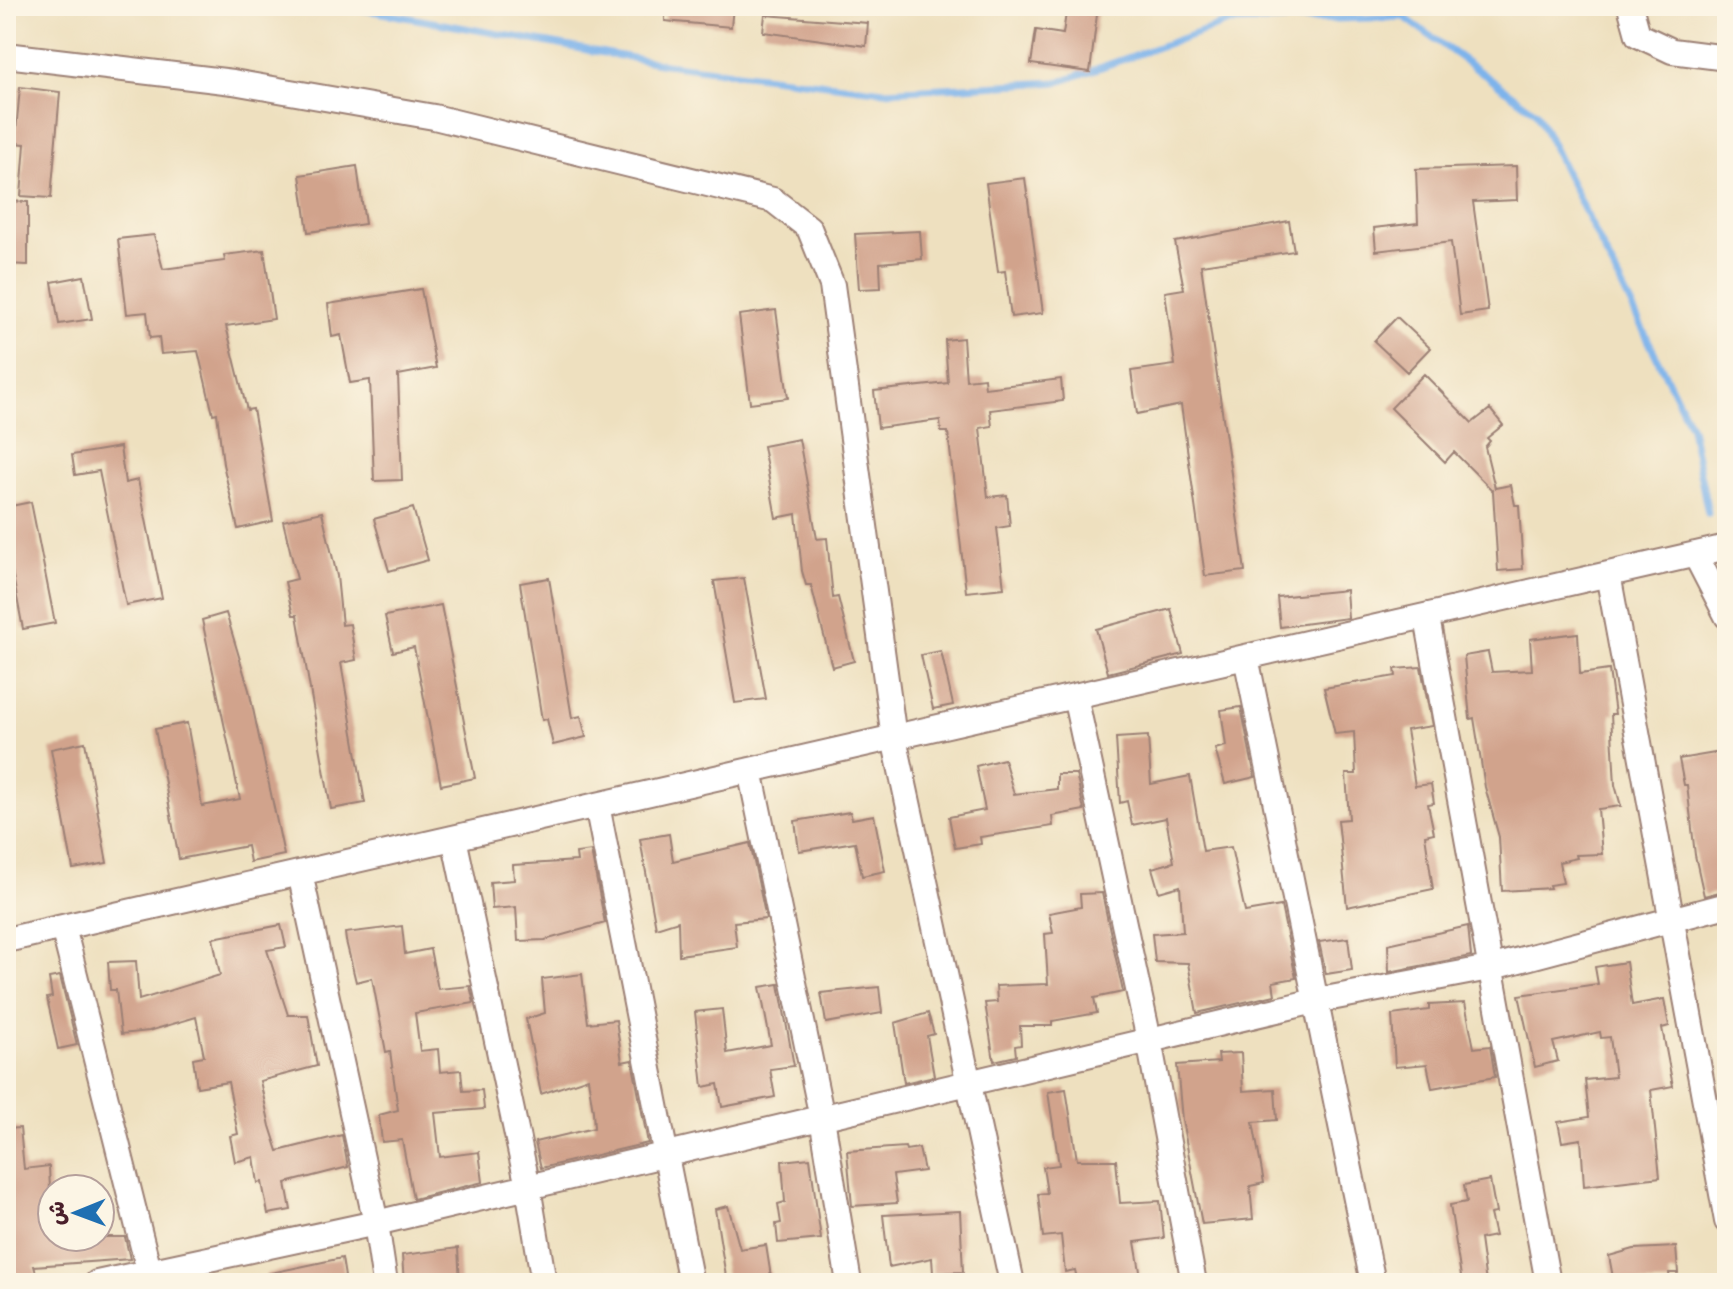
<svg xmlns="http://www.w3.org/2000/svg" width="1733" height="1289" font-family="Itim,'Playpen Sans Arabic',sans-serif">
	<rect width="100%" height="100%" fill="#fcf5e5"/>
	<filter id="ink" filterUnits="userSpaceOnUse"><feTurbulence type="fractalNoise" baseFrequency=".0125" numOctaves="2"/><feDisplacementMap in="SourceGraphic" scale="16" xChannelSelector="R" yChannelSelector="G"/><feConvolveMatrix kernelMatrix="1 2 1 2 8 2 1 2 1" color-interpolation-filters="sRGB"/></filter>
	<filter id="wash" filterUnits="userSpaceOnUse"><feTurbulence type="fractalNoise" baseFrequency=".006" numOctaves="4" result="noise"/><feDisplacementMap in="SourceGraphic" scale="32" xChannelSelector="R" yChannelSelector="G"/><feGaussianBlur stdDeviation="1.8" result="paint"/><feColorMatrix in="noise" values="0 0 0 0 0 0 0 0 0 0 0 0 0 0 0 0 0 1.4 0 .05"/><feComposite in="paint" operator="in"/></filter>
	<g filter="url(#wash)">
		<rect width="100%" height="100%" fill="#eee0bf"/>
		<g fill="none" stroke-linecap="round" stroke-linejoin="round">
			<!-- stream -->
			<path stroke="#7db3eb" stroke-width="7" d="M344,6L665,64L884,91L1059,82L1229,22L1404,17L1536,112L1691,427L1708,513"/>
		</g>
		<g id="blocks">
			<!-- building -->
			<path fill="#d1a38c" d="M665,6H733L731,27L665,21Z
				M1067,6H1098L1090,72L1031,64L1036,30L1063,34Z
				M765,15L868,23L866,46L763,32Z
				M20,87L60,92L51,198L21,196L25,144L15,143Z
				M357,166L365,224L308,232L300,175Z
				M1516,166L1517,200L1473,202L1488,311L1460,315L1451,242L1376,251L1374,228L1418,223L1416,169Z
				M1025,178L1043,313L1011,317L1005,271L998,272L986,183Z
				M6,201L28,202V265L6,264Z
				M1289,221L1294,251L1201,265L1245,571L1205,576L1181,405L1137,414L1131,371L1175,365L1165,292L1184,289L1175,242Z
				M920,231L922,259L880,263L881,288L859,289L855,234Z
				M154,235L163,269L225,261L224,255L264,250L274,319L226,326L247,410L253,409L273,521L238,529L223,464L217,413L213,414L198,351L161,354L159,337L150,338L147,312L127,314L118,239Z
				M84,276L92,319L59,324L52,282Z
				M421,289L436,368L398,375L402,480L374,481L370,380L350,383L341,335L332,337L328,304Z
				M776,310L788,398L750,403L739,315Z
				M1397,317L1430,348L1407,372L1374,341Z
				M963,338L966,380L984,378L985,388L1061,379L1063,401L990,410L992,426L980,428L988,497L1007,495L1010,526L997,528L1004,588L966,592L948,432H941L940,420L878,428L874,391L948,383L945,340Z
				M1424,374L1472,423L1490,409L1503,425L1487,438L1490,441L1485,447L1495,488L1511,485L1515,505H1519L1523,569L1498,571L1493,491L1454,452L1445,462L1391,408Z
				M799,439L817,539L827,538L833,598L838,597L854,661L832,667L811,585H806L802,571L796,514L776,518L763,446Z
				M120,447L125,483L138,480L162,598L126,605L99,471L75,475L72,455Z
				M31,502L55,623L23,629L12,571L6,572V507Z
				M413,508L428,560L389,571L374,519Z
				M322,512L337,576L342,625L350,624L356,660L341,663L365,803L331,809L297,615H293L285,582L297,579L283,521Z
				M549,578L572,718L581,716L586,737L553,745L547,719L542,720L520,583Z
				M744,578L766,699L735,703L714,581Z
				M1346,590L1348,618L1280,627L1277,597Z
				M441,605L475,778L441,785L414,647L393,652L385,616Z
				M1171,609L1183,654L1108,673L1096,629Z
				M226,613L249,690L284,855L250,862L247,846L179,859L155,729L187,723L202,806L240,799L202,620Z
				M1578,633L1580,674L1609,670L1615,714H1611L1615,785L1621,806L1598,809L1602,854L1576,855L1577,858L1559,862L1563,883L1549,885L1550,888L1502,891L1499,837L1485,787L1474,718L1470,719L1464,656L1488,652L1492,672L1532,670L1530,639Z
				M941,651L953,705L933,709L921,655Z
				M1421,667L1432,726L1406,730L1415,786L1431,784L1434,803L1428,804L1434,833L1425,835L1433,889L1347,907L1338,820L1349,819L1346,774H1356L1354,732L1335,734L1324,688L1396,676L1395,669Z
				M1241,707L1255,777L1225,784L1215,749L1226,746L1221,710Z
				M1148,736L1151,784L1190,776L1203,851L1231,847L1245,912L1281,906L1296,978L1273,982L1275,995L1197,1013L1188,963L1155,962L1152,934L1183,932L1180,886L1159,892L1152,868L1174,862L1166,818L1132,825L1127,801L1120,803L1116,738Z
				M85,742L107,863L73,869L51,749Z
				M1727,751V890L1704,896L1695,855L1687,785H1684L1679,759Z
				M1004,759L1014,794L1057,789V774H1076L1084,810L1052,816L1053,826L980,837L981,844L955,848L949,817L985,810L976,766Z
				M850,812L852,819L874,815L885,871L862,876L855,842L799,851L795,821Z
				M669,834L673,861L750,843L766,919L734,922L737,947L679,955L678,921L656,928L640,839Z
				M591,851L605,923L545,940L518,941L516,907L492,909L490,882L514,880L513,865L577,861L576,853Z
				M1102,893L1123,992L1094,998L1097,1013L1052,1021V1026H1020L1021,1045L1015,1046L1016,1056L994,1061L985,1003L997,1002L996,986L1048,984L1045,934L1053,933L1049,913L1081,907L1080,894Z
				M281,925L286,947L267,950L288,1015H308L317,1066L260,1081L270,1126L278,1151L342,1135L348,1167L286,1183L291,1210L268,1214L262,1182L258,1183L254,1157L235,1162L230,1136L238,1134L228,1082L197,1087L193,1058L204,1056L196,1017L149,1031L121,1034L116,990H110L108,962L136,961L139,1000L220,975L213,938Z
				M402,926L405,954L430,949L438,989L470,986L474,1003L415,1013L420,1051L438,1049L440,1072L461,1070L463,1091L482,1090L484,1109L435,1113L440,1157L479,1152L483,1182L413,1199L402,1140L382,1142L379,1115L398,1110L390,1051L386,1052L372,978L356,982L346,941L345,933Z
				M1468,926L1471,956L1389,972L1388,944Z
				M1348,938L1352,970L1326,974L1319,942Z
				M1626,962L1632,1005L1664,999L1669,1026L1662,1028L1673,1086L1651,1090L1660,1177L1584,1186L1581,1139L1562,1142L1558,1122L1589,1117L1585,1080L1615,1077L1610,1037L1601,1038L1600,1032L1553,1042L1558,1061L1535,1067L1519,995L1598,984L1595,967Z
				M582,974L588,1023L616,1020L622,1062L632,1060L648,1143L541,1168L535,1142L594,1128L593,1111L588,1078L541,1094L526,1019L545,1013L542,979Z
				M60,976L77,1045L58,1049L47,998L52,997L49,978Z
				M779,984L794,1066L770,1069L775,1097L722,1107L718,1084L703,1087L695,1012L722,1009L727,1053L771,1045L760,987Z
				M879,987L882,1013L826,1023L821,993Z
				M1465,1003L1474,1048L1490,1046L1495,1077L1432,1088L1427,1064L1395,1067L1392,1015L1429,1010V1005Z
				M928,1013L934,1034L927,1036L934,1076L904,1083L895,1023Z
				M1241,1053L1243,1091L1275,1089L1277,1120L1253,1122L1264,1183L1250,1186L1253,1219L1202,1224L1182,1120L1177,1065L1219,1062L1218,1054Z
				M1066,1089L1077,1160H1116L1120,1203L1160,1201L1164,1238L1135,1242L1142,1283H1078L1075,1270L1065,1272L1061,1235L1043,1237L1038,1194L1047,1193L1043,1167L1059,1165L1048,1092Z
				M20,1128L24,1169L49,1166L52,1237H125L130,1259L34,1266L39,1283H14L6,1256V1129Z
				M905,1147L906,1150L919,1148L924,1171L893,1175L897,1203L852,1206L847,1151Z
				M810,1158L821,1239L778,1243L776,1224L781,1223L778,1204L785,1202L782,1161Z
				M1490,1180L1496,1213L1490,1214L1495,1236L1480,1239L1486,1283H1462L1450,1205L1467,1202L1464,1185Z
				M728,1206L740,1249L766,1245L772,1283H727L715,1209Z
				M960,1211L963,1272L933,1273L932,1258L889,1267L883,1215Z
				M1676,1247L1678,1273H1669L1670,1283H1614L1609,1256L1634,1249Z
				M458,1248L460,1283H404L402,1255Z
				M342,1258L346,1283H267L266,1274Z"/>
		</g>
	</g>
	<g filter="url(#ink)">
		<use href="#blocks" fill-opacity="0" stroke="#9c8075" stroke-width="2"/>
		<g fill="none" stroke-linecap="round" stroke-linejoin="round">
			<defs>
				<path id="minor" d="M1630,6L1638,35L1672,51L1727,58
					M6,55L233,82L434,117L773,200L809,228L832,285L894,738L1012,1283
					M1695,554L1727,616
					M1608,574L1727,1221
					M1427,618L1548,1283
					M1246,657L1373,1283
					M1075,696L1149,1040L1194,1283
					M750,770L822,1118L849,1283
					M597,805L691,1283
					M454,838L528,1187L544,1283
					M300,873L376,1223L385,1283
					M63,927L152,1283
					M6,940L1727,547
					M97,1283L376,1223L1315,1001L1489,968L1727,905"/>
			</defs>
			<!-- minor casing -->
			<use href="#minor" stroke="#9c8075" stroke-width="28"/>
			<!-- minor -->
			<use href="#minor" stroke="#fff" stroke-width="24"/>
		</g>
	</g>
	<!-- margin -->
	<rect width="1733" height="1289" fill="none" stroke="#fcf5e5" stroke-width="32"/>
	<!-- north arrow -->
	<g transform="translate(76 1213) rotate(269)"><circle r="38" fill="#fcf5e5" stroke="#b59f9b" stroke-width="2"/>
	<path d="M0-6L14 30L0 20L-14 30Z" fill="#1f6fb2"/>
	<text y="-12" font-size="22" font-weight="bold" text-anchor="middle" fill="#4a1f2b">ش</text>
	</g>
</svg>
